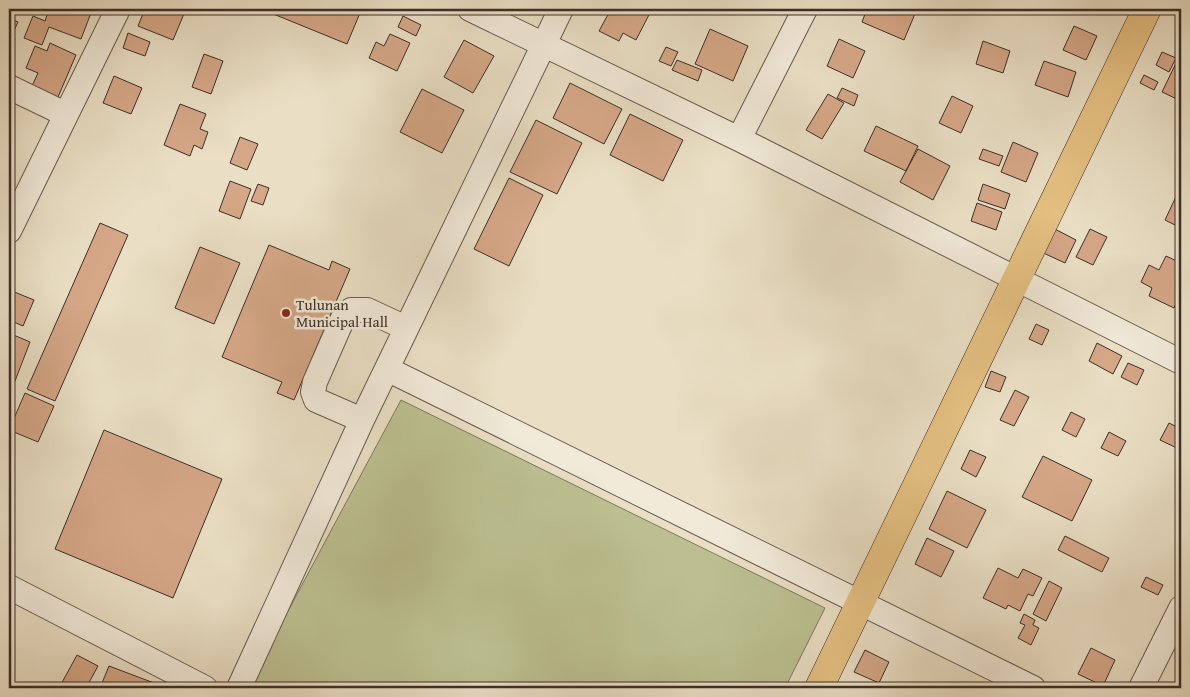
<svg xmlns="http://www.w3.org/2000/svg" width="1190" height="697" font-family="'Gentium Book Plus',serif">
	<rect width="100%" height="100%" fill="#eadfc5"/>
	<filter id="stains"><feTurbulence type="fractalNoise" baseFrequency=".004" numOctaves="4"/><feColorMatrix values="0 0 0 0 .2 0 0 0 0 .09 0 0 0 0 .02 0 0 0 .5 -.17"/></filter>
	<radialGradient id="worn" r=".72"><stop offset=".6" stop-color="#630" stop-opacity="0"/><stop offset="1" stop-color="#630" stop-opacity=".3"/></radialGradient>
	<!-- green -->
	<path fill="#bcc091" stroke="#7c785d" d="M401,400L825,608L785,688H268L251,680Z"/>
	<!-- building -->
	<path fill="#d5a787" stroke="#3d2f29" d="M49,9H79L91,13L81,39L49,27L42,45L24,38L33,16L45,21Z
		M145,9H186L173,40L138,26Z
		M267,9H349L360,13L347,44L266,11Z
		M611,9H652L636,40L623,33L619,41L599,31Z
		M867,9H917L904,40L862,22Z
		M403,16L421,25L416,36L398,27Z
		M9,18L18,22L11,37L15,39L9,52Z
		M1074,26L1097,36L1086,60L1063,50Z
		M710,29L748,46L733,81L695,64Z
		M128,33L150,42L145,56L123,48Z
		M390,34L410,43L397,71L369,58L376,42L384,46Z
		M839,39L865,51L853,78L827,66Z
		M464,40L494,56L473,93L444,77Z
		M983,41L1010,51L1003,73L976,64Z
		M50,43L76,55L58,97L32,86L38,73L26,68L35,46L47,51Z
		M666,47L678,52L671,66L659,61Z
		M1162,52L1176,58L1169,72L1156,65Z
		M204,54L223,61L211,94L192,87Z
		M677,60L702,70L698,81L672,70Z
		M1044,61L1076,72L1068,97L1035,85Z
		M1177,61L1181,63V101L1162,92Z
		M1144,75L1158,82L1154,90L1140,83Z
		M114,76L142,88L131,114L103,103Z
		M570,83L622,109L604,144L553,118Z
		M842,88L858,95L854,106L837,98Z
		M422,89L464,110L442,153L400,132Z
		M828,94L844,103L822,139L806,130Z
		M952,96L973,106L961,133L939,123Z
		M180,104L206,114L200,129L208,132L202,149L194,145L190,156L164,145Z
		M630,114L683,140L663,181L610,155Z
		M536,120L582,143L557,194L510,172Z
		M876,126L918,146L906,171L864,151Z
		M240,137L258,144L247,170L230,163Z
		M1013,142L1038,153L1026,182L1001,172Z
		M918,149L950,166L933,200L900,182Z
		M983,149L1003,156L999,166L979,159Z
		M509,178L543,195L509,266L474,249Z
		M230,181L251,189L240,219L219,211Z
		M258,184L269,188L263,205L251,201Z
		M983,184L1010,194L1005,209L978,200Z
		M1181,186V228L1165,220Z
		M977,203L1002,212L996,230L971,221Z
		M100,223L128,235L55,401L27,389Z
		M1051,227L1076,240L1065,263L1039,251Z
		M1090,229L1107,237L1093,265L1076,257Z
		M269,245L329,270L332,261L350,269L294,400L277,393L282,382L222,357Z
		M200,247L240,263L214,324L175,308Z
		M1166,256L1181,263V292L1174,308L1149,296L1152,288L1141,282L1149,265L1159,270Z
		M12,291L34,300L23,326L9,320V299Z
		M1036,324L1049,330L1042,345L1029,339Z
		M9,333L30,342L15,381L9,379Z
		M1097,343L1122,356L1113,374L1089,361Z
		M1128,363L1144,370L1137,385L1121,377Z
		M991,371L1006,377L1000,392L985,387Z
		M1015,390L1029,397L1014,426L1000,420Z
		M25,393L54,406L38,442L9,430Z
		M1071,412L1085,419L1076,437L1062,430Z
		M1169,423L1181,429V450L1160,440Z
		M104,430L222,479L173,598L55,549Z
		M1109,432L1126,441L1118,456L1101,448Z
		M970,450L986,457L976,477L961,469Z
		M1043,456L1092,480L1072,521L1022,497Z
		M947,491L986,510L967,548L929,529Z
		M1065,536L1109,558L1102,572L1058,550Z
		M927,538L954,551L941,577L915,564Z
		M998,568L1018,578L1023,569L1042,578L1033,596L1028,594L1020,611L1008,605L1006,609L983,598Z
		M1146,577L1163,585L1158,595L1141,587Z
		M1049,581L1062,588L1046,621L1033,614Z
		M1024,614L1035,620L1033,625L1039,628L1031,645L1018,638L1025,625L1020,623Z
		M1091,648L1115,660L1103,686L1078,674Z
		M865,650L889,662L879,683L854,672Z
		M77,655L98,666L86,688H59Z
		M109,666L162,686L161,688H100Z"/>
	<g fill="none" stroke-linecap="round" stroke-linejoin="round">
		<defs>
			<path id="minor" d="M470,9L739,139L1181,362
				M9,87L65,114
				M739,139L805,9
				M9,231L118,9
				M387,369L1033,688
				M362,420L316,400L313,392L315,382L343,318L351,310H367L406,328
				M9,587L205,688
				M239,688L362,420L561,9
				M1141,688L1181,608"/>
			<path id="major" d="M819,688L1147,9"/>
		</defs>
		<!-- minor casing -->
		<use href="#minor" stroke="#685b50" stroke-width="26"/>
		<!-- major casing -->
		<use href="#major" stroke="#3d2f29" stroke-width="29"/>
		<!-- minor -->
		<use href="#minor" stroke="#f1ead9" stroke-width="24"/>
		<!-- major -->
		<use href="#major" stroke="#e5c082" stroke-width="28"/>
	</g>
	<!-- markers -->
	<circle fill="#8f2418" stroke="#f1ead9" stroke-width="2" cx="286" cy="313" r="5"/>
	<g text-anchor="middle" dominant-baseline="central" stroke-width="5" stroke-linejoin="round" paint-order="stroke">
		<!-- poi labels -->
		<g font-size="15" fill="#3d2f29" stroke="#f1ead9" text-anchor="start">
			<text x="296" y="304">Tulunan<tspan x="296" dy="17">Municipal Hall</tspan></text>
		</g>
	</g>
	<!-- margin -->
	<rect width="1190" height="697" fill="none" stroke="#eadfc5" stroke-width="30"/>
	<rect x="10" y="10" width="1170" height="677" fill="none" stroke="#3d2f29" stroke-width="2.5"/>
	<rect x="15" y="15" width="1160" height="667" fill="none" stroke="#3d2f29"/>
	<rect width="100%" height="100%" filter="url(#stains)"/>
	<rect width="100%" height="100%" fill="url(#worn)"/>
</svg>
